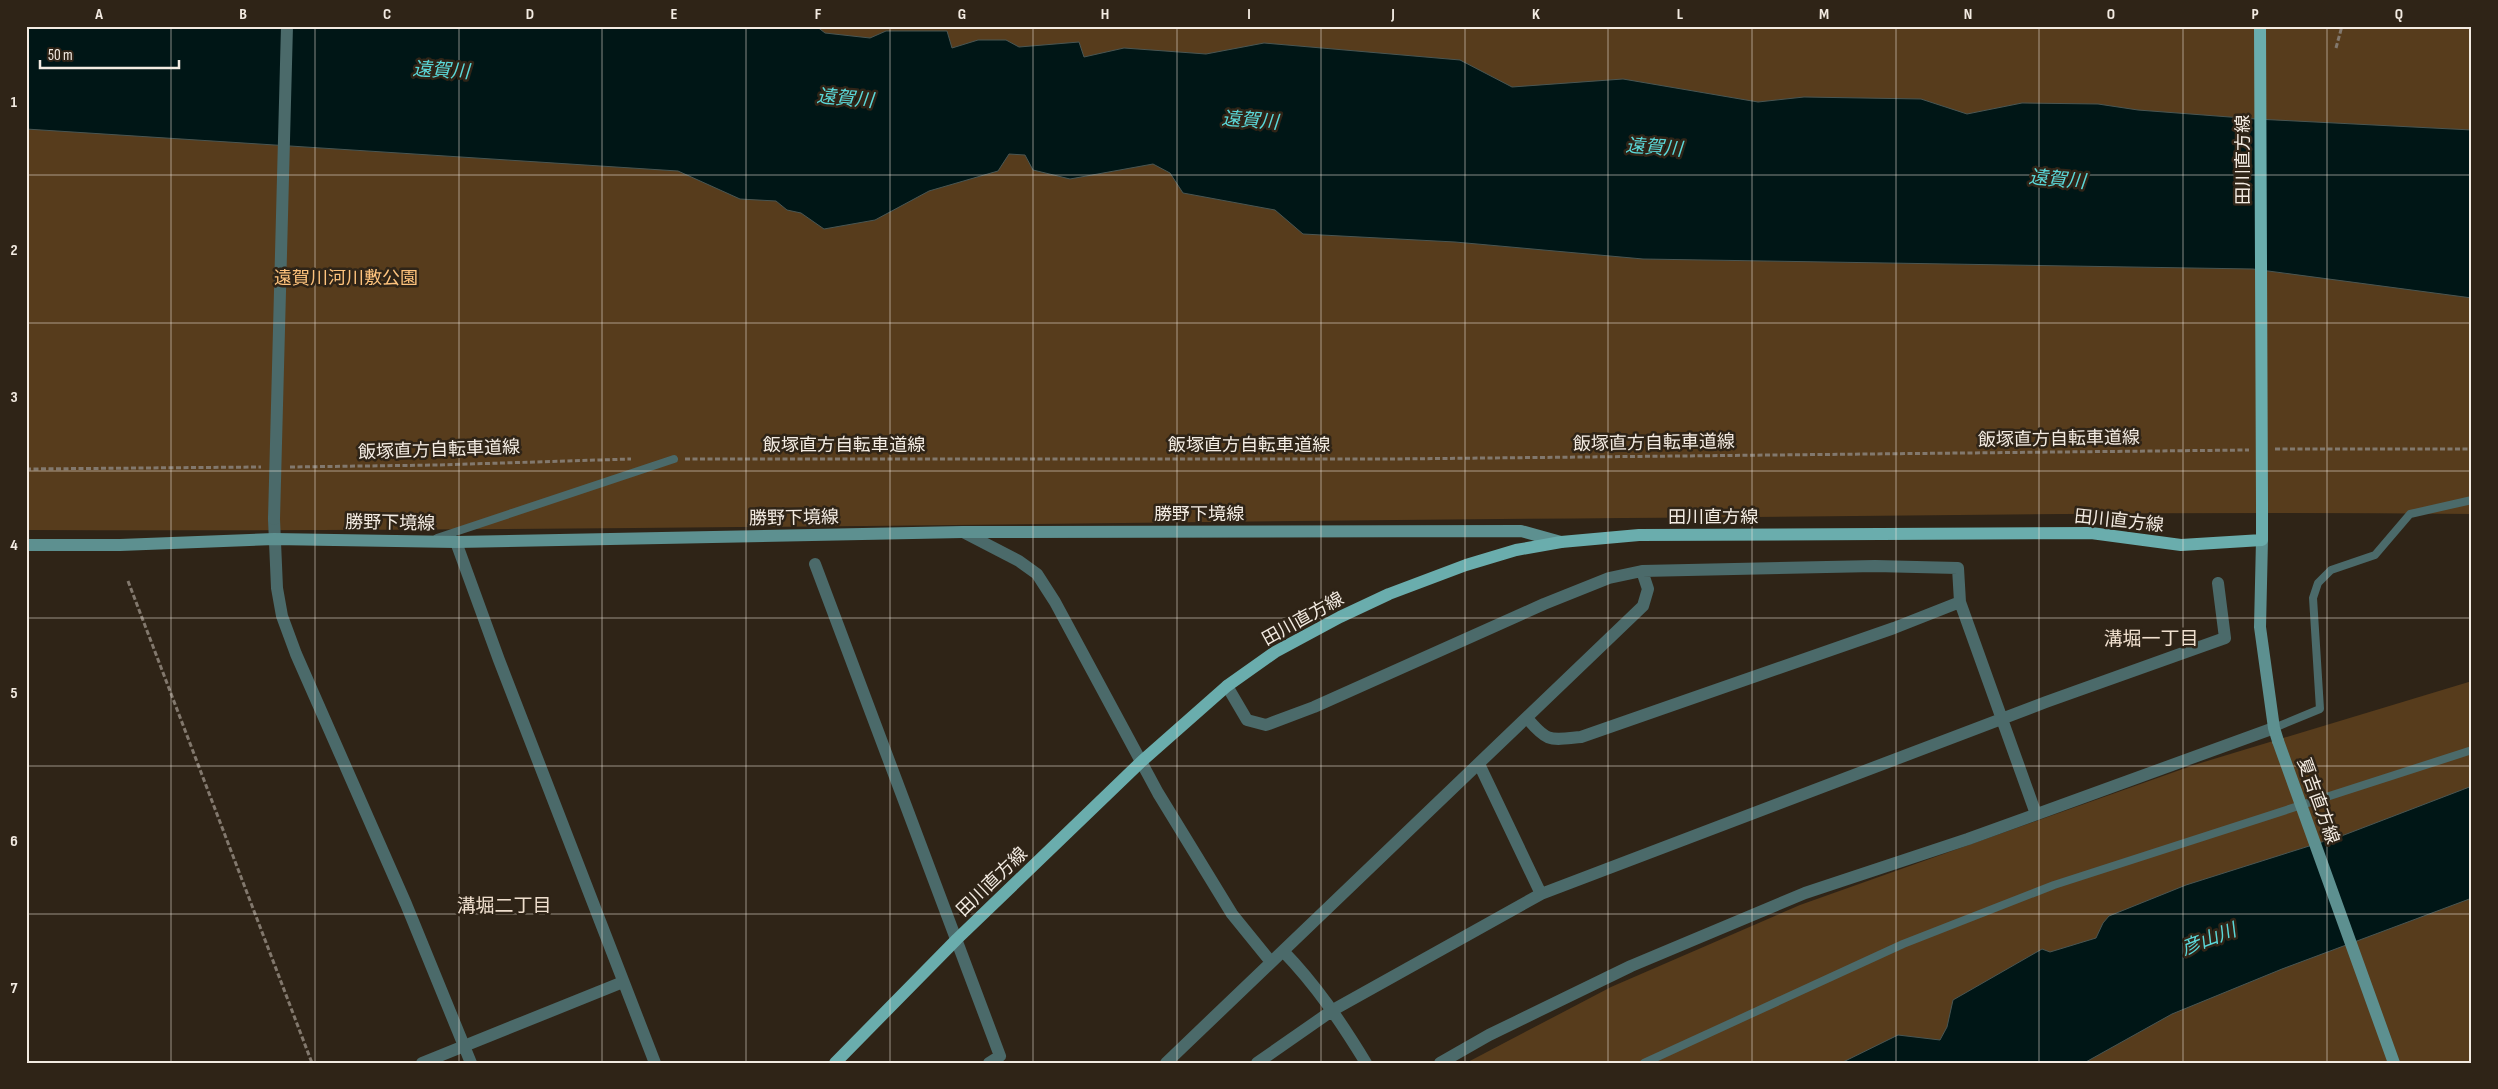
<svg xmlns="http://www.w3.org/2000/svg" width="2498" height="1089" font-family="'Sofia Sans Condensed','Noto Sans JP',sans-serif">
	<rect width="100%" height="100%" fill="#2f2417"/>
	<!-- green -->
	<path fill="#573c1c" d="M26,26H2472V514C2189,511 1907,516 1624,518C1091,522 559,532 26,530Z
		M2472,681V1063H1466L1611,987L1800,905L2194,765Z"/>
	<!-- water -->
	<path fill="#001616" stroke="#495653" d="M26,26H816L825,33L870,38L886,31H947L952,48L978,40H1006L1019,47L1079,42L1084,57L1124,48L1206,54L1264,43L1460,60L1512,87L1623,79L1758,102L1804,97L1921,99L1967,114L2022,103L2098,104L2138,110L2256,119L2472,130V298L2253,269L1643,259L1455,242L1303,234L1275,210L1183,193L1170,173L1153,164L1070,179L1033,170L1025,155L1009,154L998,171L929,191L875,220L824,229L801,213L787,210L776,201L740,199L678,171L26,129Z
		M2472,786V898L2282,969L2172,1014L2084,1063H1841L1898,1035L1940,1040L1947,1027L1953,1000L2042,949L2050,952L2096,938L2103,923L2109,916L2186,885L2344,835Z"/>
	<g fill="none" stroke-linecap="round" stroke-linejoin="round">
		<!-- path -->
		<path stroke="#82786d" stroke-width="3" stroke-dasharray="5 2.5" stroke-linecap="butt" d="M2336,48L2342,26
			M2275,449H2472
			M685,459H1393L2249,450
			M290,467L438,465L631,459
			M26,469L261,467
			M128,581L312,1063"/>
		<!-- service -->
		<path stroke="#4b6a6a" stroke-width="8" d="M437,538L674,459
			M2274,728L2320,709L2313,598L2318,583L2331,570L2375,555L2410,514L2472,500
			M1644,1063L1903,944L2054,885L2472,750"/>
		<!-- minor -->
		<path stroke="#4b6a6a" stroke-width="12" d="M963,532L1019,561L1037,574L1055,602L1158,793L1232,914L1271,962
			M456,542L499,660L655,1063
			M815,564L1000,1056L989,1063
			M1227,686L1247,720L1266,725L1314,707L1544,604L1609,578L1642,571L1875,566L1958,568L1960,602
			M1527,718C1548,743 1550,740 1581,737L1894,628L1960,602L2036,814
			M1479,764L1541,894
			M1283,951C1316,985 1341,1022 1366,1063
			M422,1063L623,982
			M1166,1063L1643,606L1648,589L1642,571
			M1257,1063L1333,1010L1541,894L2046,702L2225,638L2218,583
			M1440,1063L1489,1035L1631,966L1805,893L1968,839L2274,728"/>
		<!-- tertiary -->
		<path stroke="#4b6a6a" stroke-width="12" d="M274,519L277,588L282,616L296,654L406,904L471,1063"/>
		<!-- secondary -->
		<path stroke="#5d9090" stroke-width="12" d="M2262,540L2260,627L2274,728L2278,741
			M26,545H120L274,539L456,542L963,532L1521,531L1561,542"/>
		<!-- primary -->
		<path stroke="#6aadad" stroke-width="12" d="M835,1063L957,939L1142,761L1227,686L1275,652L1340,617L1389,594L1466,565L1516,550L1561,542L1639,535L2091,533L2181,545L2262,540V505"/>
		<!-- tertiary-bridge -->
		<path stroke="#4b6a6a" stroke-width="12" d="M274,519L287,26"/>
		<!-- secondary-bridge -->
		<path stroke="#5d9090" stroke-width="12" d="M2278,741L2394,1063"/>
		<!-- primary-bridge -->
		<path stroke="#6aadad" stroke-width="12" d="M2260,26L2262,505"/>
	</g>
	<!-- grid -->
	<path fill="none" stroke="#f3ebe2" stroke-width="1" stroke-opacity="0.55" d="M171,26V1063M315,26V1063M459,26V1063M602,26V1063M746,26V1063M890,26V1063M1033,26V1063M1177,26V1063M1321,26V1063M1465,26V1063M1608,26V1063M1752,26V1063M1896,26V1063M2039,26V1063M2183,26V1063M2327,26V1063M26,175H2472M26,323H2472M26,471H2472M26,618H2472M26,766H2472M26,914H2472"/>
	<g text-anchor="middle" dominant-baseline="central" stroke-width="5" stroke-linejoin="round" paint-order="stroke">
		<!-- street labels -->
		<g font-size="18" fill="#f3ebe2" stroke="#2f2417">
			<text transform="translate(2243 160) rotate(-90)">田川直方線</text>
			<text transform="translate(2059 439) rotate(-1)">飯塚直方自転車道線</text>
			<text transform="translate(1654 443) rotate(-1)">飯塚直方自転車道線</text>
			<text x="844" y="445">飯塚直方自転車道線</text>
			<text x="1249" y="445">飯塚直方自転車道線</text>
			<text transform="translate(439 450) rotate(-2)">飯塚直方自転車道線</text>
			<text x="1199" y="514">勝野下境線</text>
			<text x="1713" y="517">田川直方線</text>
			<text transform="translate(794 518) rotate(-1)">勝野下境線</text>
			<text transform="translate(2119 521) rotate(6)">田川直方線</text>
			<text transform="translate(390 523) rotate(1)">勝野下境線</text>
			<text transform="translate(1303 619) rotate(-29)">田川直方線</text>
			<text transform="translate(2318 801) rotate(70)">夏吉直方線</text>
			<text transform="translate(992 882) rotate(-44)">田川直方線</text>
		</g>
		<!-- park labels -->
		<g font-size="18" fill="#fec37d" stroke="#2f2417">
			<text x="346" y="278">遠賀川河川敷公園</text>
		</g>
		<!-- water labels -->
		<g font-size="19" font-style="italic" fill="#5bd8d9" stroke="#2f2417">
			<text transform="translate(441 71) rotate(3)">遠賀川</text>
			<text transform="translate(845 99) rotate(5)">遠賀川</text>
			<text transform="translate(1250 121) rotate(4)">遠賀川</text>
			<text transform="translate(1654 148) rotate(4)">遠賀川</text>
			<text transform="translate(2057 180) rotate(5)">遠賀川</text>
			<text transform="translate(2209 940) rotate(-21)">彦山川</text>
		</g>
		<!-- neighbourhood labels -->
		<g font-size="19" fill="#efdfce" stroke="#2f2417">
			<text x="2151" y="639">溝堀一丁目</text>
			<text x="504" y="906">溝堀二丁目</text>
		</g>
	</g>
	<!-- border -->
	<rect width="2498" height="1089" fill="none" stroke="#2f2417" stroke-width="55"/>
	<!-- scale -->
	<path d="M40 60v8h139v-8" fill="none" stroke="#f3ebe2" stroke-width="2.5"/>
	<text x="48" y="60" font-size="15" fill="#f3ebe2" stroke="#2f2417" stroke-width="4" paint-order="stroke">50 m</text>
	<rect x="28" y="28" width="2442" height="1034" fill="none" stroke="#f3ebe2" stroke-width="2"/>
	<g font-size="16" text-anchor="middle" font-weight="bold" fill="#f3ebe2">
		<text x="99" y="19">A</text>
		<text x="243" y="19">B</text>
		<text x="387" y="19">C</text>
		<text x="530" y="19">D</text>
		<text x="674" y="19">E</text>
		<text x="818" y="19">F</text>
		<text x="962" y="19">G</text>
		<text x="1105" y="19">H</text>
		<text x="1249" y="19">I</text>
		<text x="1393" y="19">J</text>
		<text x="1536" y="19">K</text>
		<text x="1680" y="19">L</text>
		<text x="1824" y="19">M</text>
		<text x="1968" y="19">N</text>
		<text x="2111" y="19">O</text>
		<text x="2255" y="19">P</text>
		<text x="2399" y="19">Q</text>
		<text x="14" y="107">1</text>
		<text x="14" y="255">2</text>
		<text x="14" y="402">3</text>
		<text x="14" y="550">4</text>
		<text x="14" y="698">5</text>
		<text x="14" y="846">6</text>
		<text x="14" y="993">7</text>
	</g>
</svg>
